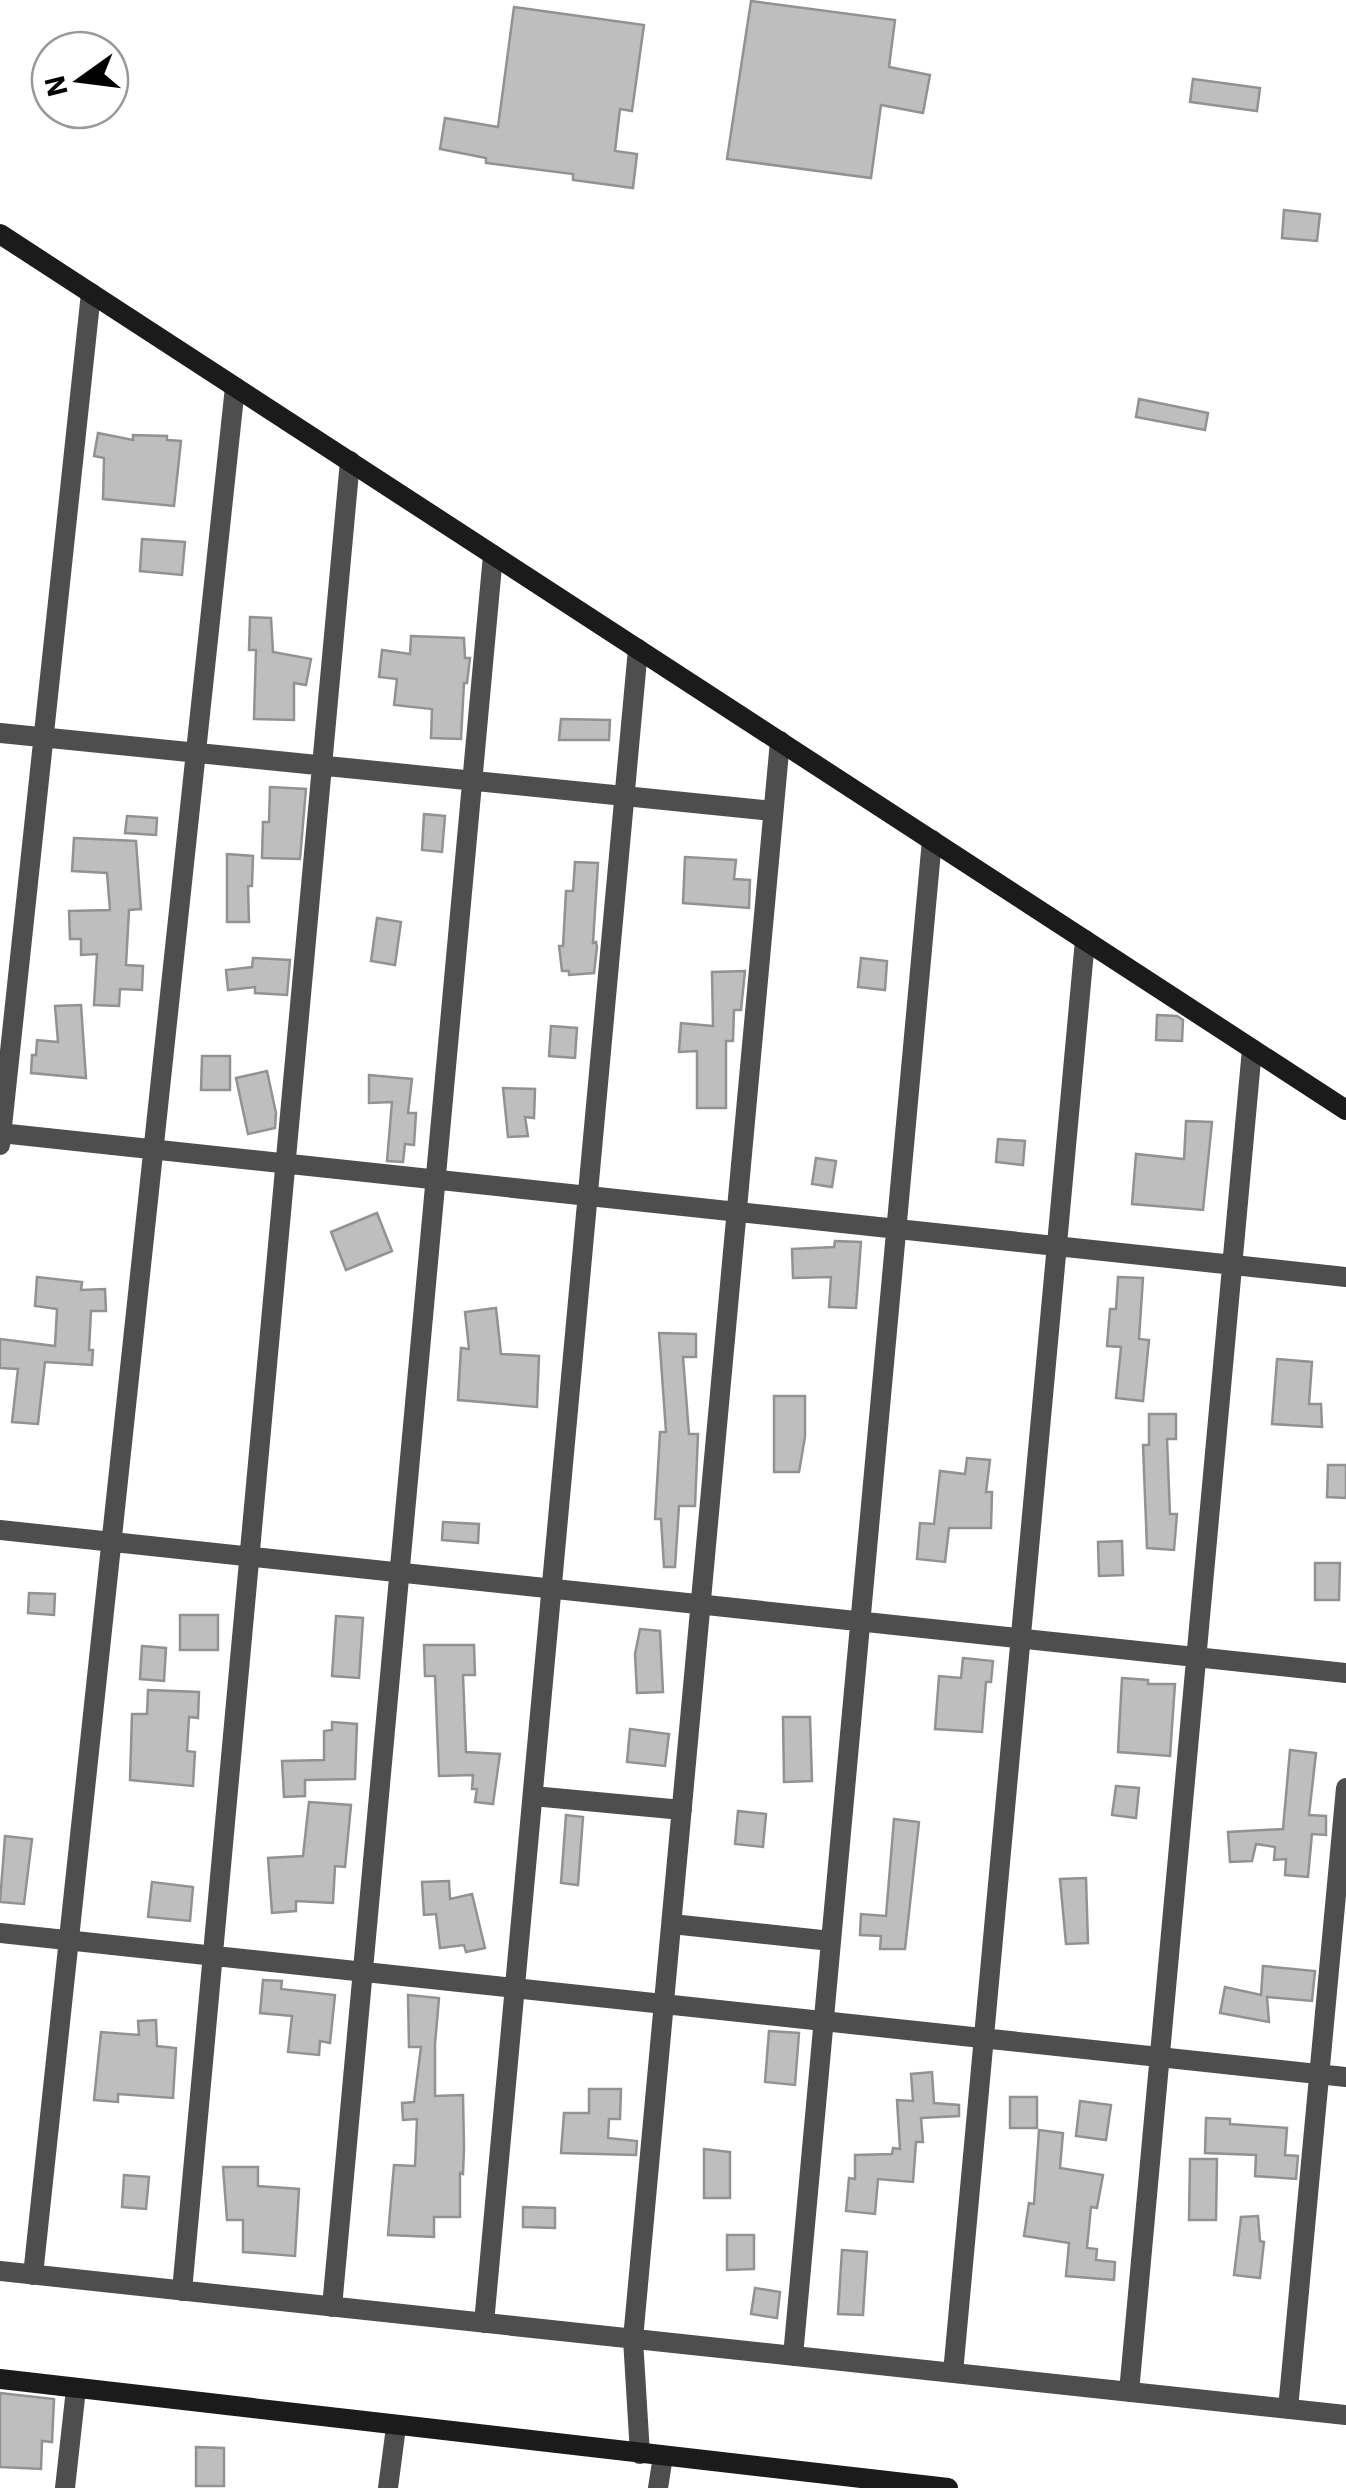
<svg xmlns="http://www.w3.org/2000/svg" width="1346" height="2488" font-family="'IBM Plex Sans',sans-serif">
	<rect width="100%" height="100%" fill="#fff"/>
	<!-- building -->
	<path fill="#bebebe" stroke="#929292" stroke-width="2.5" d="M751,1L895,20L889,67L930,75L923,113L881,105L871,178L727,159Z
		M514,7L644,25L632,111L620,109L615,151L637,154L633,188L573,180V174L486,163V158L440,149L445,118L498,127Z
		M1193,79L1260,88L1257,111L1190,102Z
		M1284,210L1320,214L1317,241L1282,238Z
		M1139,399L1208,413L1205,430L1136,417Z
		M98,433L133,440V435L167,436V440L181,441L174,506L103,499L104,458L94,456Z
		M142,539L185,542L182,575L140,571Z
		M250,617L271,618L273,652L311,659L306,685L294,683V720L254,719L256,650H249Z
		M411,636L464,638L465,658H470L467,683H464L461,739L431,738L432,709L394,705L397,679L379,677L382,650L410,654Z
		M561,719L610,720L609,740H559Z
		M270,787L306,789L300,859L262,858L263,822H269Z
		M424,814L445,816L442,852L422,850Z
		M127,816L157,818L156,835L125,833Z
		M74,838L136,841L141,909L129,910L126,965L143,966L142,990L120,989L119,1006L94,1005L97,954L81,955V939H70L69,911L110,910L107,873L72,871Z
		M227,854L253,856L252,886H248L249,922H227Z
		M685,857L736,860L734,879L750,880L749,908L683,903Z
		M575,862L598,863L593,943L596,942L597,947L594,973L569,975V971H562L559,946H563L566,891H573Z
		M377,918L401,922L395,965L371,961Z
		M253,958L290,960L287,995L255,993V987L228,990L226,970L252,967Z
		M861,958L887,961L885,990L858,987Z
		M745,971L741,1010H734L733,1041H726V1108H697V1051L679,1052L681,1023L713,1026L712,972Z
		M81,1005L86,1078L31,1073L32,1055H36L37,1040L58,1042L55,1006Z
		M1157,1015L1177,1016L1183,1020L1182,1041L1156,1040Z
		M551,1026L577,1028L575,1058L549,1056Z
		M202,1056H230V1090H201Z
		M267,1071L276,1113L275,1128L248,1134L236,1078Z
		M369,1075L412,1079L408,1113H416L414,1145L405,1144L403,1162L387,1161L392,1102L369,1103Z
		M503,1088L535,1089L534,1118L525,1117L528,1136L508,1137Z
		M1186,1121L1212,1122L1203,1210L1132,1204L1136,1154L1184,1159Z
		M998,1139L1025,1141L1023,1165L996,1162Z
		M816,1158L836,1161L832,1187L812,1184Z
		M377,1213L392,1251L346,1270L331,1232Z
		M835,1241L861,1242L856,1308L829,1307L831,1277L793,1278L792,1249L834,1247Z
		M37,1277L82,1282L81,1290L105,1289L106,1311H91L89,1350H93L92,1365L45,1362L38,1424L12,1422L18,1369L0,1368V1339L55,1346L57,1309L35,1306Z
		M1118,1277L1143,1278L1139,1339L1149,1340L1143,1401L1116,1398L1121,1347L1107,1346L1110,1309H1116Z
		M496,1308L501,1354L539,1356L537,1407L458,1400L461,1348L469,1349L465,1312Z
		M659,1333L696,1334V1357H683L689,1434H698L695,1506H679L675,1567H664L661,1519H655L660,1432H666Z
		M1277,1359L1312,1362L1309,1404H1321L1322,1427L1272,1424Z
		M774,1396H805V1437L799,1472H774Z
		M1149,1414H1176V1439H1167L1170,1514H1177L1174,1550L1147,1548L1143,1445H1149Z
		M967,1458L990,1460L986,1492H992L991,1528H949L945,1562L917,1559L920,1523L934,1524L940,1471L965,1474Z
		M1328,1465H1346V1498L1327,1497Z
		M443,1522L479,1524L478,1543L442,1540Z
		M1122,1541L1123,1575L1099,1576L1098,1542Z
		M1315,1563H1340L1339,1600H1315Z
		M29,1593L55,1594L54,1615L28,1613Z
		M180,1615H218V1650H180Z
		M336,1616L363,1618L359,1678L332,1676Z
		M640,1629L660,1631L663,1692L637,1693L635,1654Z
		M424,1645H474L475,1675H463L466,1752L500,1754L493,1804L475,1802L477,1789H472L473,1775L439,1776L435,1676H425Z
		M142,1646L166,1648L164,1681L140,1679Z
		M963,1658L993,1661L991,1682H986L982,1732L935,1729L939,1676L961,1678Z
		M1122,1678L1148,1680V1684H1175L1170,1756L1118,1752Z
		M148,1690L199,1692L198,1718L189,1717L187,1751L195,1752L193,1786L130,1780L132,1714H147Z
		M783,1717H810L812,1781L784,1782Z
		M332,1722L357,1724L355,1779L305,1780V1796L284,1797L282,1761L324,1760V1731L332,1730Z
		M630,1729L669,1734L665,1766L627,1762Z
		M1290,1750L1316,1753L1309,1815L1326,1816V1835L1312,1834L1308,1877L1285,1875L1286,1859L1274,1860L1275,1847L1256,1844L1252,1861L1230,1862L1228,1832L1283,1829Z
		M1116,1786L1139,1788L1136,1818L1112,1815Z
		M309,1802L351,1805L345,1867L335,1866L333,1903L296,1901V1911L272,1913L268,1858L303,1856Z
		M738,1811L766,1814L763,1847L735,1844Z
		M566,1815L583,1817L578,1885L561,1883Z
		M894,1819L919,1822L905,1949H880L881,1936L860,1935L861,1914L886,1916Z
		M5,1836L32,1839L24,1904L0,1902Z
		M1086,1878L1088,1943L1066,1944L1060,1879Z
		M449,1881L450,1899L472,1894L485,1948L466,1952L464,1945L440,1948L436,1914L424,1915L422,1882Z
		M152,1882L193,1887L190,1921L148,1917Z
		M1263,1966L1315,1971L1312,2001L1267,1997L1269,2022L1220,2013L1225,1987L1261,1995Z
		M263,1980L282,1981L281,1989L335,1995L330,2043L320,2041L319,2055L288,2052L292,2016L260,2013Z
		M408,1995L439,1998L435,2044V2096L463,2095L464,2148L463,2174L460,2173V2217H434V2237L388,2235L394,2165L415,2166L417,2119L403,2120L402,2103L414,2102L421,2047H409Z
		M156,2020L157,2046L176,2048L173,2098L118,2094V2102L94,2100L101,2032L139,2035L138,2021Z
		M769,2031L799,2033L795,2085L765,2082Z
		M932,2072L934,2103L959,2105V2116L921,2118L923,2142H916L913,2182L878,2179L875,2214L846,2211L849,2178L855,2179V2155L892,2154L893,2148L900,2149L897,2100L913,2101L911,2074Z
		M589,2089H621L620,2119H609L608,2138L637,2141L636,2155L561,2153L564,2113H589Z
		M1010,2097H1037V2128H1010Z
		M1080,2101L1111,2105L1106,2140L1076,2136Z
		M1206,2118L1230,2119V2124L1287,2128L1285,2155L1298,2156L1296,2179L1255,2176L1256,2155L1205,2153Z
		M1039,2130L1063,2133L1060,2168L1103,2175L1097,2208L1091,2207L1087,2248L1097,2249L1096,2260L1115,2262L1114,2280L1066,2276L1069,2243L1024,2236L1029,2203L1034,2204Z
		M704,2149L730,2152V2198H704Z
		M1190,2159H1217L1216,2220H1189Z
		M223,2167H258V2186L299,2189L295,2256L243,2252V2220H227Z
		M124,2175L149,2177L146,2209L122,2207Z
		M523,2207L555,2208V2228L523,2227Z
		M1258,2216L1260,2241L1264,2242L1260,2278L1234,2275L1241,2217Z
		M727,2235H754V2269L727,2270Z
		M842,2250L867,2252L863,2315L838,2314Z
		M755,2288L780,2292L777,2318L751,2314Z
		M0,2393L54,2399L52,2442L42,2441L41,2469L0,2467Z
		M196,2447L224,2448V2486H196Z"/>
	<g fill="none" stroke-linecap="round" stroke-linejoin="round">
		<!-- street -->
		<path stroke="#4e4e4e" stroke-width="20" d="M0,733L773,811
			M0,1133L1346,1277
			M0,1145L91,293
			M0,1530L1346,1673
			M533,1796L682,1810
			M672,1924L831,1941
			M0,1933L1346,2077
			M0,2271L1346,2415
			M33,2275L235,387
			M182,2291L350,461
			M332,2307L493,555
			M484,2323L638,649
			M793,2356L932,840
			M953,2373L1085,940
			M1129,2392L1252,1049
			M1288,2409L1346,1788
			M640,2454L633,2339L780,741
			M65,2488L76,2389
			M388,2488L396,2427
			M658,2488L663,2456"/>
		<!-- secondary -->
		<path stroke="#1b1b1b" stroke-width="20" d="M0,234L1346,1110
			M0,2379L948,2488"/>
	</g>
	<!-- north arrow -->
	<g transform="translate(80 80) rotate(256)"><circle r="48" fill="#ffffff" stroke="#999999" stroke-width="2.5"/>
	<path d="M0-8L18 38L0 25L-18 38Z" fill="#000000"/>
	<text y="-15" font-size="28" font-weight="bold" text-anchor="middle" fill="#000000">N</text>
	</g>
</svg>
